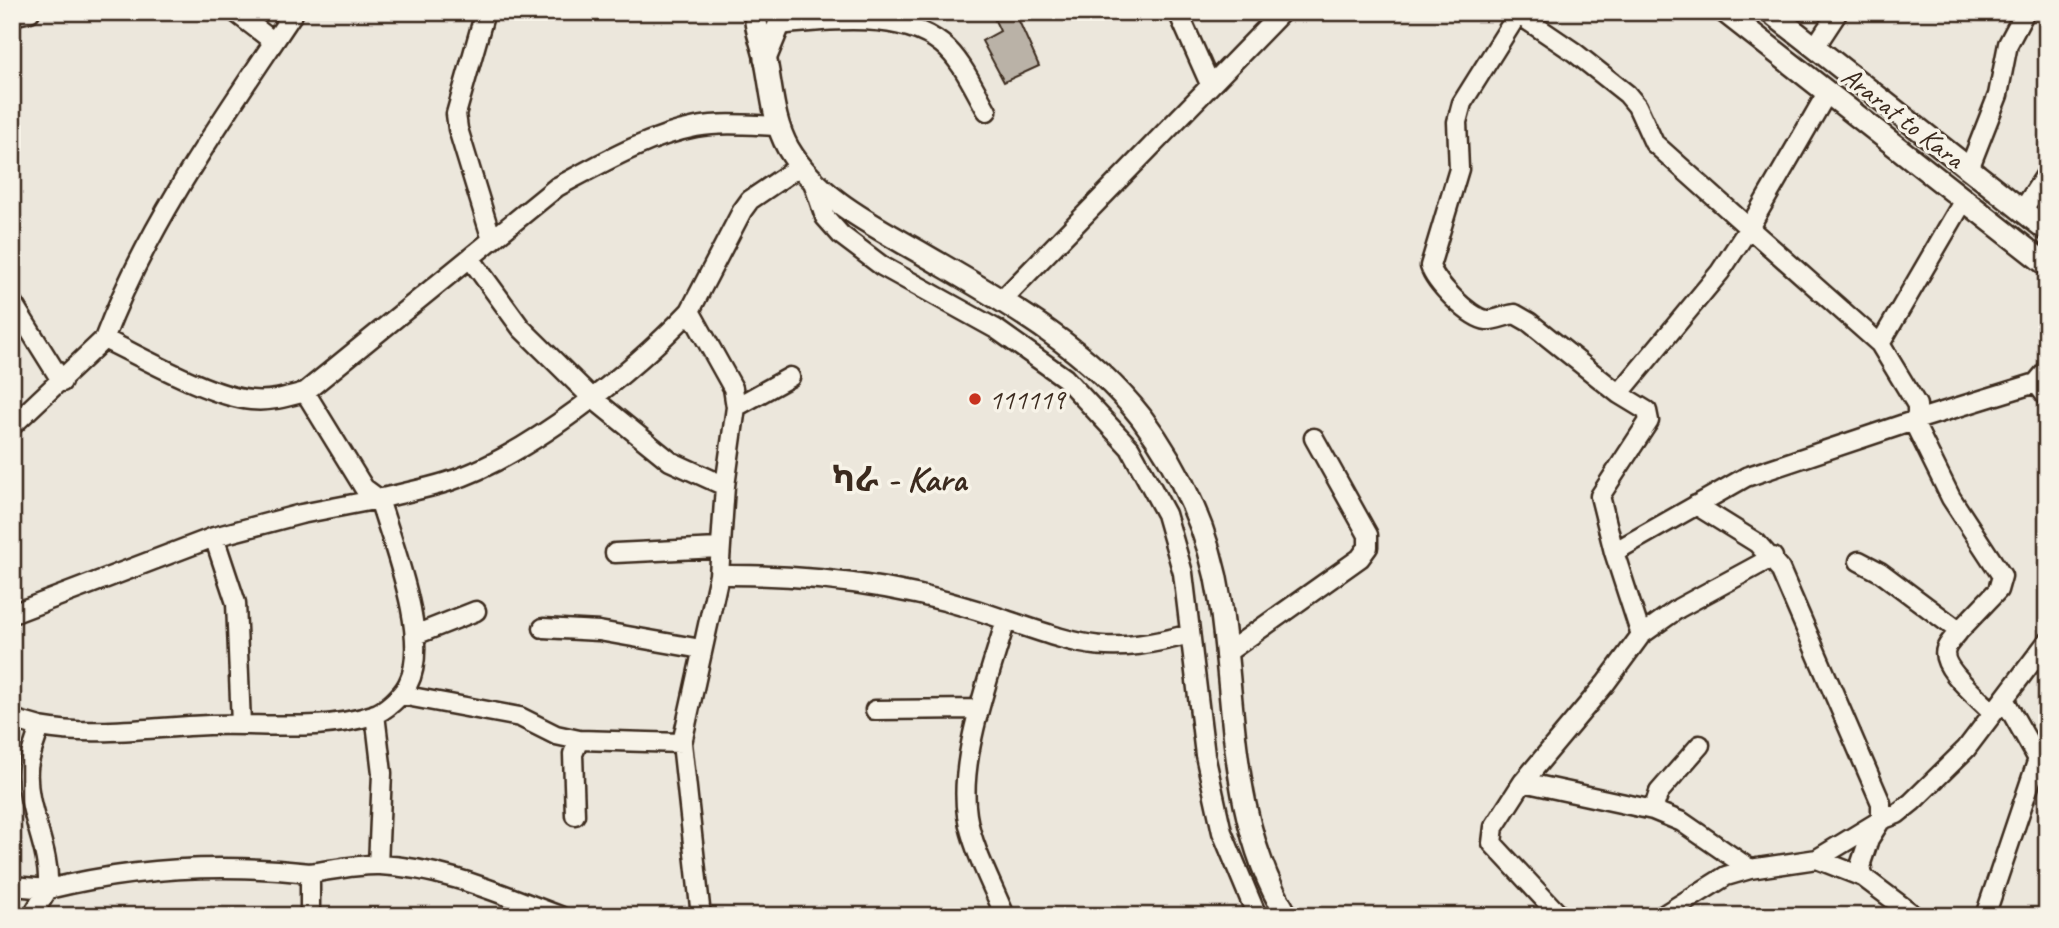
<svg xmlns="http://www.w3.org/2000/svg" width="2059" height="928" font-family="Caveat,'Noto Sans Ethiopic',sans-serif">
	<rect width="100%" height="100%" fill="#ece7dc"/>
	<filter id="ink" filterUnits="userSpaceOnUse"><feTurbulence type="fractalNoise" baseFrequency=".0143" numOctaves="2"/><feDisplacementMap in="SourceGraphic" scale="14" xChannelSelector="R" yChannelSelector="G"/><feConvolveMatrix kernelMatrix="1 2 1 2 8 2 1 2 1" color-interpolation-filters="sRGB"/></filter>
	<g filter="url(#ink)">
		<!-- building -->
		<path fill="#bab2a7" stroke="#3b2a1e" stroke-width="2" d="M991,12H1015L1039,66L1004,82L982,41L1000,31Z"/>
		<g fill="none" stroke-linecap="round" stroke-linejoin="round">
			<defs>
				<path id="minor" d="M235,12L274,42
					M485,12L456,114L458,129L492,240
					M1178,12L1210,84
					M1515,12L1574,52L1627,94L1637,106L1654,143L1749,228L1720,272L1619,394
					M1519,12L1462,103L1457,122L1459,169L1430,266C1435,282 1469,318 1487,320C1494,321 1506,315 1515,314L1529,322L1619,394L1647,411L1649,421L1600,496L1614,552L1641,635L1605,684L1523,782
					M12,16L30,12
					M779,25C827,20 901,11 942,44C962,60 974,89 987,111
					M1815,47L1838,12
					M1827,93L1749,228L1880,344
					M1969,169L1998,95L2008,44L2025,12
					M812,179L825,217L841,235L882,266L996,329L1065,378L1130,448L1166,514L1183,573L1205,755L1222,832L1257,916
					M2022,211L2047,173
					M470,258L521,328L591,397L670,461L725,486
					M1001,301L1282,12
					M12,302L62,382
					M104,339C149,221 224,117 294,12
					M2047,370L2036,383L2047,397
					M736,407L790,377
					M12,426L104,339C144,358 209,396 251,400C270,402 287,397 305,392
					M379,499L364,488L305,392L557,187C600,164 648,136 696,127C723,122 751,125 778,126
					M1696,505L1757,543L1780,569L1881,803V820L1817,859
					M214,537L236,603L241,724
					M1614,552L1746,477L1913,421L1917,415V405L1880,344L1964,200
					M615,553L719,548
					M1859,561L1880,572L1959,631C1955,637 1948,643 1946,649C1939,667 1980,699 1991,711
					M719,575C816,574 915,587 1006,620
					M12,614L214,537L301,514L379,499
					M543,628L599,631L701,649
					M1959,631L1998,590L2002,576L1951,498L1913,421L2036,383
					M415,635L476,611
					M1641,635L1679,608L1773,557
					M1225,654L1360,558L1368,547V535L1314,438
					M401,695L520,717L556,735L579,740L682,743
					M2004,699L2038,759
					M875,710L978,709
					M375,714L382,773L378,865
					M12,719L40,727
					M1653,810L1659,792L1700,745
					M575,815L573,754L579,740
					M310,873C333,870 357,864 380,865C445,868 500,894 560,916
					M1863,877L1861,863L1869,839L1881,820L1897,814L1912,802L1966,749L2047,642
					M12,886L48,889L32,916
					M310,916V873C223,863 133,868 48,889C51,847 25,810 28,769C29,756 36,740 40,727C95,737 153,727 209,725C263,723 320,732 373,715C385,711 402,696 408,684C431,640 393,545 379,499C402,493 425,489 447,482C527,457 632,372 690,311
					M701,916L682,743L719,575L725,486L736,407L733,388L690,311L742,211L750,200L800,166
					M1005,916C992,884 972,848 967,815C958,758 990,675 1006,620C1085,647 1107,656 1190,634
					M1560,916L1492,843L1494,827L1523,782L1653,810L1682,822L1750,869
					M1662,916L1726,876L1750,869L1817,859L1863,877L1915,916
					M1985,916L2038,759L2047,753"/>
				<path id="major" d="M755,12C755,29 763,45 766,61C772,91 773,121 788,148C818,199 873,225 923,254C1000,299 1085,345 1141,417C1181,470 1210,534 1220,600C1236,705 1229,822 1287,916
					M1725,12L2047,265
					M1770,12L2047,230
					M765,59L779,25V12"/>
			</defs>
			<!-- minor casing -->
			<use href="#minor" stroke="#3b2a1e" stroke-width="23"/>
			<!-- major casing -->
			<use href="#major" stroke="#3b2a1e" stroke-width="26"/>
			<!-- minor -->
			<use href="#minor" stroke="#f7f3e8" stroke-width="18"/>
			<!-- major -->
			<use href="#major" stroke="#f7f3e8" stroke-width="21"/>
		</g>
	</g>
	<!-- markers -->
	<circle fill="#c8321e" stroke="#f7f3e8" stroke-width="2.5" cx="975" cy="399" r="7"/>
	<g text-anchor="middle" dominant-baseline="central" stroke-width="7" stroke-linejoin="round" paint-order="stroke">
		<!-- street labels -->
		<g font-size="28" fill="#3b2a1e" stroke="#f7f3e8">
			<text transform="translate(1903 117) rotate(38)">Ararat to Kara</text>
		</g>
		<!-- poi labels -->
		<g font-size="28" fill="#3b2a1e" stroke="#f7f3e8" text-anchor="start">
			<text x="989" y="399">111119</text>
		</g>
		<!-- district labels -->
		<g font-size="35" font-weight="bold" fill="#3b2a1e" stroke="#f7f3e8">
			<text x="899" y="479">ካራ - Kara</text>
		</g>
	</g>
	<!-- margin -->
	<rect width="2059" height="928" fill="none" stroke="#f7f3e8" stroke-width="42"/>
	<rect x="21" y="21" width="2017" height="886" fill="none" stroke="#3b2a1e" stroke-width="2.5" filter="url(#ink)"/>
</svg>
